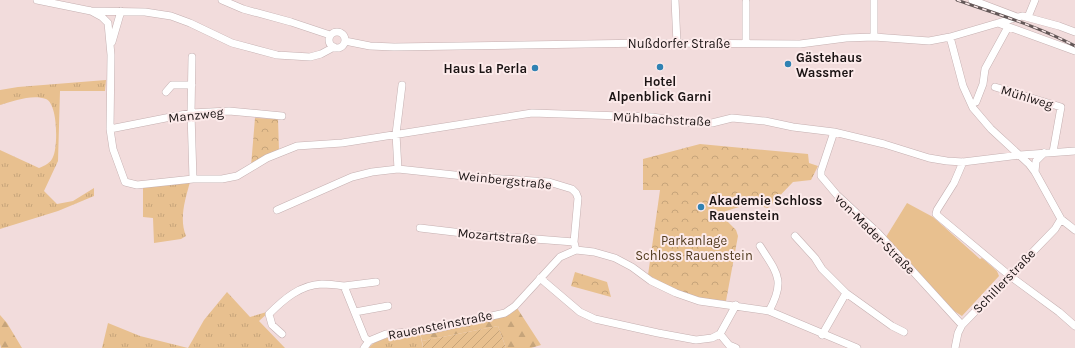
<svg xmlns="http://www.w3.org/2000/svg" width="1075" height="348" font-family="Karla,sans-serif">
	<defs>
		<pattern id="grass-tufts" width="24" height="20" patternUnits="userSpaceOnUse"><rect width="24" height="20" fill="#e8c08f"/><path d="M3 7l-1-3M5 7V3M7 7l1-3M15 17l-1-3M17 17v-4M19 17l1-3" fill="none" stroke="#c6a47a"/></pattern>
		<pattern id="forest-firs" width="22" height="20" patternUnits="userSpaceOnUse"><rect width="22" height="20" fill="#e8c08f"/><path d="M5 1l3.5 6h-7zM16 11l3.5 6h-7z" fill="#c6a47a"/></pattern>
		<pattern id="park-crowns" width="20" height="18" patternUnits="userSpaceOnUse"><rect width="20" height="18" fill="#e8c08f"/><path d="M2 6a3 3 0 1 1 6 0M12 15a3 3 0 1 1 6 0" fill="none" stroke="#c6a47a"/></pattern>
		<pattern id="garden-furrows" width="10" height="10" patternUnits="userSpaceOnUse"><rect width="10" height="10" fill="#e8c08f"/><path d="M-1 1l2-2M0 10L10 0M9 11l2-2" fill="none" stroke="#c6a47a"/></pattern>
	</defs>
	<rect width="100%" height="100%" fill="#f2dcdc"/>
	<!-- grass -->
	<path fill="url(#grass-tufts)" d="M106,80L105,91H60L58,161L44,191L57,204L73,201L94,188V196L58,211L0,229V150L39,168C44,166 51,163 53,157C58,147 58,104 46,99C32,94 14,101 0,105V90L18,87Z
		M190,182C185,200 179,219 186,236L181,239L154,243L153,218L143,217V186Z
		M227,292L250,317L270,311L259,321L285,348H102L108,323L140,336L188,348L204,320Z
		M420,333L423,348H369C377,336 407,335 420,333Z"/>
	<!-- forest -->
	<path fill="url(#forest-firs)" d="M517,308L541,345L531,348H506L498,326L422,341L420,333Z
		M0,315L7,323L22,348H1L0,344Z"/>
	<!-- park -->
	<path fill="url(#park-crowns)" d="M255,118L278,119L279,151L251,166Z
		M700,144L808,154L809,163L818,166L811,180L793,182L768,208L749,204L726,211V220L736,230L738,236L726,301L700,298L676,290L648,275L660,190H643V159Z
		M575,272L607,282L611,297L571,286Z"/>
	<!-- garden -->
	<path fill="url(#garden-furrows)" d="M498,326L506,348H423L422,341Z"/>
	<!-- pitch -->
	<path fill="#e8c08f" d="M907,203L933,217L980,259L982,258L997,271L999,276L962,316L954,311L886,237Z"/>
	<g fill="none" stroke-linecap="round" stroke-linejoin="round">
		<defs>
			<path id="minor" d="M37,0L91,11L145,12L171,16L190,23L232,43L277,55L310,57L321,54L334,47
				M222,0L243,9L291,22L330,35
				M675,0L677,43
				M874,0V37
				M972,0L1017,17
				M91,11L102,17L108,23L111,55L110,129L113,149L125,182L137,185L193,179H222L237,176L267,158L297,146L342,143L532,113L652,117L692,123H712L732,118L765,121L793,127L834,132L884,144L929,158L947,161L963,162L1020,155L1075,151
				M1028,17L1035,0
				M998,23L1075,51
				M329 40a8 8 0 1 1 16 0a8 8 0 1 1-16 0Z
				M950,37L963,86L973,108L991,129L1029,164L1035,172L1061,219L1075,230
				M345,41L370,46L394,47L648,43L800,44L846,38L874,37L929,41L950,37L1022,16L1059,26L1075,32
				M112,42L121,11
				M746,43V2
				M192,57L191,113L193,179
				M402,85L396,134L398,169L473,177L549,182L572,189L576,193L578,198L574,242L576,250
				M995,87L1061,107L1053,152
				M166,92L172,85H192
				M976,102L983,84L985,69L1008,27
				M110,129L191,113L229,111L282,116
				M834,132L821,171V176L837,195L878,233L962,325
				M963,162L954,183L937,210L936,214L938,216L1010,276L1059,312L1075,326
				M1035,172L1036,161L1044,153
				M277,210L352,177L372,172L398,169
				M420,228L471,234L574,242
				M795,236L815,258L822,269L846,293L822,335
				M760,246C777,273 786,280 769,311
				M540,278L580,312L595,319L658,333L696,340L712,338L720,334L736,305
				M344,286L376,282
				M846,293L892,326L904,332
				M355,312L388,306
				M282,334L272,325L269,314C284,299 300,285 322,284C329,284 337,285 344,286L365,338L369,341
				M720,334L729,345L736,348
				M364,348L369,341L386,334L430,330L505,313L515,306L560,257L576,250L594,252L615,258L632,267L651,281L676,293L699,301L769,311L857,348
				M955,348L958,333L962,325L1055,229L1061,219"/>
		</defs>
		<!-- minor casing -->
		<use href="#minor" stroke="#c5b0b1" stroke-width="8"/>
		<!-- minor -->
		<use href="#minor" stroke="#fff" stroke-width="7"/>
		<defs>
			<path id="rail" d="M957,0C996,14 1038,26 1075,46"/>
		</defs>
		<!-- rail casing -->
		<use href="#rail" stroke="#645858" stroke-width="3"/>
		<!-- rail -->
		<use href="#rail" stroke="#fceaea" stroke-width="1.5" stroke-dasharray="4.5" stroke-linecap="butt"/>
	</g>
	<!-- markers -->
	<g fill="#3082b3" stroke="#fceaea" stroke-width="1.5">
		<circle cx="788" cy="64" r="4"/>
		<circle cx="660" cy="67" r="4"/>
		<circle cx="535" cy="68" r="4"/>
		<circle cx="701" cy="207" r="4"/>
	</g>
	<g text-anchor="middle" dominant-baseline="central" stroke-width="4" stroke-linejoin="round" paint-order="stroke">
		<!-- street labels -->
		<g font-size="13" fill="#1a1313" stroke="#fceaea">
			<text x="679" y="43">Nußdorfer Straße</text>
			<text transform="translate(1027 97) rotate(17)">Mühlweg</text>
			<text transform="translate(196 115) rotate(-6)">Manzweg</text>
			<text transform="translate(662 119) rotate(3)">Mühlbachstraße</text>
			<text transform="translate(505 180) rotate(6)">Weinbergstraße</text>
			<text transform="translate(875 234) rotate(45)">von-Mader-Straße</text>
			<text transform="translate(497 236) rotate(5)">Mozartstraße</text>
			<text transform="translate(1004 281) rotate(-46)">Schillerstraße</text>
			<text transform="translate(440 325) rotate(-11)">Rauensteinstraße</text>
		</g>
		<!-- poi labels -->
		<g font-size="13" font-weight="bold" fill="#1a1313" stroke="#fceaea" text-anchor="start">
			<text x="796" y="57">Gästehaus<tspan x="796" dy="15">Wassmer</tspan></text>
			<text x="527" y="68" text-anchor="end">Haus La Perla</text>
			<text x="660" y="81" text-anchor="middle">Hotel<tspan x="660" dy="15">Alpenblick Garni</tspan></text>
			<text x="709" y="200">Akademie Schloss<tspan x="709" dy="15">Rauenstein</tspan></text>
		</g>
		<!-- park labels -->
		<g font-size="13" fill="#503a1d" stroke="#fceaea">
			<text x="694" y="240">Parkanlage<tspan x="694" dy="15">Schloss Rauenstein</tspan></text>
		</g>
	</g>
</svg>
